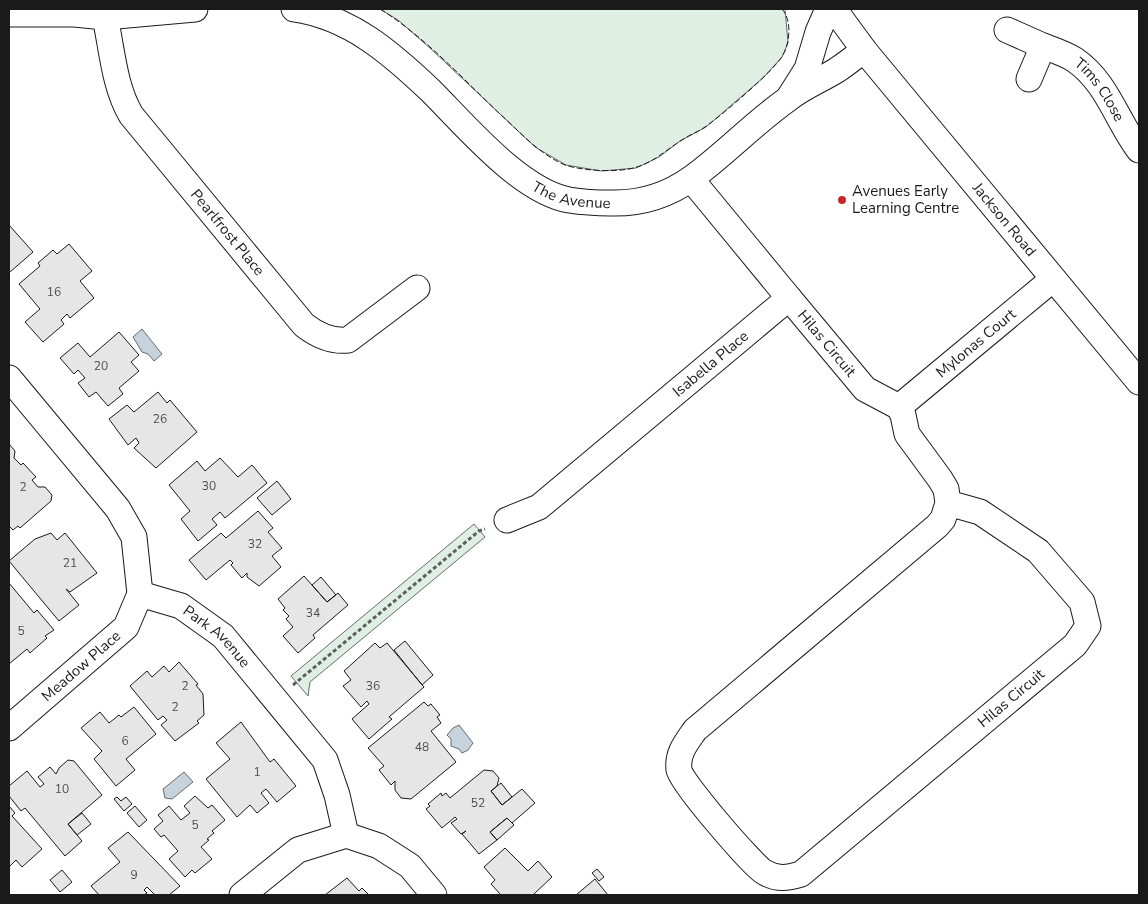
<svg xmlns="http://www.w3.org/2000/svg" width="1148" height="904" font-family="'Nunito Sans',sans-serif">
	<rect width="100%" height="100%" fill="#fff"/>
	<!-- green -->
	<path fill="#e0efe3" stroke="#6a6a6a" d="M380,9H785L788,43L782,57L764,77L706,127L680,141L659,157L636,168L601,171L566,165L535,147L431,49L398,20Z
		M474,524L485,537L310,682L308,696L291,676Z"/>
	<!-- water -->
	<path fill="#c6d2dc" stroke="#6a6a6a" d="M142,329L162,354L154,361L148,354L142,352L133,337Z
		M459,725L473,743L468,750L462,753L459,749L451,746V739L447,735L453,728Z
		M184,772L193,782L172,799L165,798L163,789Z"/>
	<!-- building -->
	<path fill="#e6e6e6" stroke="#1a1a1a" d="M9,225L33,252L10,272L9,270Z
		M69,244L92,271L80,281L94,298L70,318L67,314L61,320L64,324L43,342L25,322L40,309L19,284L40,266L38,263L53,250L57,254Z
		M119,332L139,355L131,362L139,371L119,388L123,394L108,406L96,392L89,397L78,383L85,378L78,370L74,374L60,358L78,343L90,357Z
		M158,392L167,403L170,400L197,432L156,468L134,448L139,443L136,438L128,445L109,419L127,405L134,412Z
		M9,444L15,451L14,458L21,465L23,463L36,477L32,480L38,487H45L52,495L51,501L20,528L18,526L13,530L9,526Z
		M220,458L238,477L252,465L267,483L225,518L220,512L212,519L217,525L198,541L181,519L190,511L169,485L197,461L205,471Z
		M277,481L291,499L272,515L257,498Z
		M258,511L273,528L268,532L282,548L272,556L281,567L259,586L247,577V573L242,578L231,565L233,563L230,560L206,580L189,560L221,533L226,538Z
		M51,533L57,540L65,533L97,573L70,592L66,589L79,605L59,621L9,561L35,539Z
		M304,576L327,602L338,593L348,605L313,635L315,638L298,653L283,636L293,627L286,619L289,616L283,610L285,608L278,599Z
		M321,577L336,595L327,602L312,585Z
		M9,583L34,613L37,610L54,630L45,636L47,638L30,653L27,649L9,664Z
		M405,641L433,675L422,685L394,650Z
		M375,643L380,648L387,643L424,687L389,717L392,719L369,739L352,719L369,704L367,701L361,707L343,686L351,680L344,671Z
		M179,662L198,684L196,685L203,694L204,715L197,721L199,723L175,741L161,725L167,720L163,716L158,720L130,686L147,671L152,677L164,666L169,672Z
		M424,702L428,706L431,704L440,715L437,717L441,723L431,731L456,762L411,799L401,798L395,790V781L391,785L379,770L384,766L368,748Z
		M134,707L156,734L126,759L135,770L116,786L94,759L102,751L81,728L100,712L109,723L119,715L121,717Z
		M241,722L270,762L274,759L296,786L277,802L266,789L261,793L269,803L257,813L250,805L237,817L206,779L230,759L216,743Z
		M68,760L74,761L102,795L68,824L82,841L65,856L25,808L21,811L9,796V786L27,771L40,787L44,784L38,777L50,767L56,774L59,768Z
		M484,770L493,771L499,778L497,786L491,791L502,805L522,789L535,803L512,823L507,818L490,832L497,840L479,854L462,834L466,831L461,834L451,823L457,819L455,817L442,828L426,809L430,806L428,804L441,793L442,796L446,793L450,798Z
		M501,783L512,797L502,805L491,791Z
		M195,796L208,808L212,805L225,820L212,831L214,833L207,839L209,840L201,847L212,859L195,873L192,870L185,877L169,859L178,851L164,835L161,837L154,829L163,821L158,815L169,806L181,820L190,813L184,806Z
		M117,797L121,801L126,797L132,804L124,811L114,799Z
		M9,806L15,813L12,816L42,849L22,867L16,860L9,867Z
		M135,806L147,820L139,827L127,813Z
		M82,813L91,824L77,835L68,824Z
		M507,818L514,825L497,840L490,832Z
		M128,832L180,886L169,895H155L147,887L144,890L147,893L144,895H99L91,886L120,862L108,848Z
		M505,848L528,871L538,861L552,877L534,894L535,895H501L491,884L495,880L484,867Z
		M597,869L604,877L599,881L592,873Z
		M62,870L72,882L60,892L50,880Z
		M347,878L359,891L362,888L369,895H325Z
		M595,879L608,895H576Z"/>
	<g fill="none" stroke-linecap="round" stroke-linejoin="round">
		<defs>
			<g id="minor">
				<path id="s1" d="M294,9C350,17 391,53 431,91C465,125 520,191 569,200C582,202 597,203 610,203C640,204 667,196 692,178C725,154 754,123 788,99C803,87 821,80 837,70C846,64 855,57 864,50"/>
				<path id="s2" d="M834,9L864,50L1139,382"/>
				<path d="M9,14H74L105,17L195,9"/>
				<path id="s3" d="M105,17C112,49 114,86 131,115L304,325C317,335 331,342 348,340L417,288"/>
				<path d="M1007,30L1043,46L1029,79"/>
				<path id="s4" d="M1043,46C1054,50 1066,54 1075,60C1107,82 1117,121 1139,150"/>
				<path d="M790,96L807,69L818,32L828,9"/>
				<path id="s5" d="M789,298L865,389L899,407L903,415L907,434L940,479L946,489L948,503L980,512L1038,551L1082,602L1088,626L1075,645L801,874C788,878 777,880 764,872C753,866 680,781 679,770C677,753 686,743 695,730L937,526L943,519L948,503"/>
				<path d="M9,378L118,509L134,537L140,594L126,627L9,728"/>
				<path id="s6" d="M899,407L1053,279"/>
				<path id="s7" d="M507,520L539,507L789,298L691,179"/>
				<path id="s8" d="M140,594L181,606L223,636L325,760L337,795L346,835"/>
				<path d="M346,835L379,846L410,866L434,895"/>
				<path d="M242,895L298,850L346,835"/>
			</g>
		</defs>
		<!-- minor casing -->
		<use href="#minor" stroke="#1a1a1a" stroke-width="27"/>
		<!-- path -->
		<path stroke="#5f5f5f" stroke-width="3" stroke-dasharray="4 2.5" stroke-linecap="butt" d="M293,685L479,531L485,529"/>
		<!-- minor -->
		<use href="#minor" stroke="#fff" stroke-width="25"/>
		<!-- fence -->
		<path stroke="#1a1a1a" stroke-width="1" stroke-dasharray="6 2.5" stroke-linecap="butt" d="M380,9C425,37 462,78 500,114C520,132 539,154 565,165C583,171 619,173 637,167C654,162 666,150 682,140C689,135 698,132 705,127C721,116 774,71 783,55C790,43 792,20 782,9"/>
	</g>
	<!-- markers -->
	<circle fill="#c62828" stroke="#fff" stroke-width="2" cx="842" cy="200" r="5"/>
	<g text-anchor="middle" dominant-baseline="central" stroke-width="4" stroke-linejoin="round" paint-order="stroke">
		<!-- number labels -->
		<g font-size="12" fill="#4d4d4d">
			<text x="54" y="292">16</text>
			<text x="101" y="366">20</text>
			<text x="160" y="419">26</text>
			<text x="209" y="486">30</text>
			<text x="23" y="487">2</text>
			<text x="255" y="544">32</text>
			<text x="70" y="563">21</text>
			<text x="313" y="613">34</text>
			<text x="21" y="631">5</text>
			<text x="185" y="686">2</text>
			<text x="373" y="686">36</text>
			<text x="175" y="707">2</text>
			<text x="125" y="741">6</text>
			<text x="422" y="747">48</text>
			<text x="257" y="772">1</text>
			<text x="62" y="789">10</text>
			<text x="478" y="803">52</text>
			<text x="195" y="825">5</text>
			<text x="134" y="875">9</text>
		</g>
		<!-- street labels -->
		<g font-size="15" fill="#1a1a1a" stroke="#fff">
			<text stroke="none"><textPath href="#s4" startOffset="74">Tims Close</textPath></text>
			<text stroke="none"><textPath href="#s1" startOffset="342">The Avenue</textPath></text>
			<text stroke="none"><textPath href="#s2" startOffset="271">Jackson Road</textPath></text>
			<text stroke="none"><textPath href="#s3" startOffset="254">Pearlfrost Place</textPath></text>
			<text stroke="none"><textPath href="#s5" startOffset="59">Hilas Circuit</textPath></text>
			<text stroke="none"><textPath href="#s6" startOffset="100">Mylonas Court</textPath></text>
			<text stroke="none"><textPath href="#s7" startOffset="258">Isabella Place</textPath></text>
			<text stroke="none"><textPath href="#s8" startOffset="90">Park Avenue</textPath></text>
			<text transform="translate(81 666) rotate(-41)">Meadow Place</text>
			<text transform="translate(1011 698) rotate(-40)">Hilas Circuit</text>
		</g>
		<!-- poi labels -->
		<g font-size="15" fill="#1a1a1a" stroke="#fff" text-anchor="start">
			<text x="852" y="191">Avenues Early<tspan x="852" dy="17">Learning Centre</tspan></text>
		</g>
	</g>
	<!-- border -->
	<rect width="1148" height="904" fill="none" stroke="#1a1a1a" stroke-width="20"/>
</svg>
